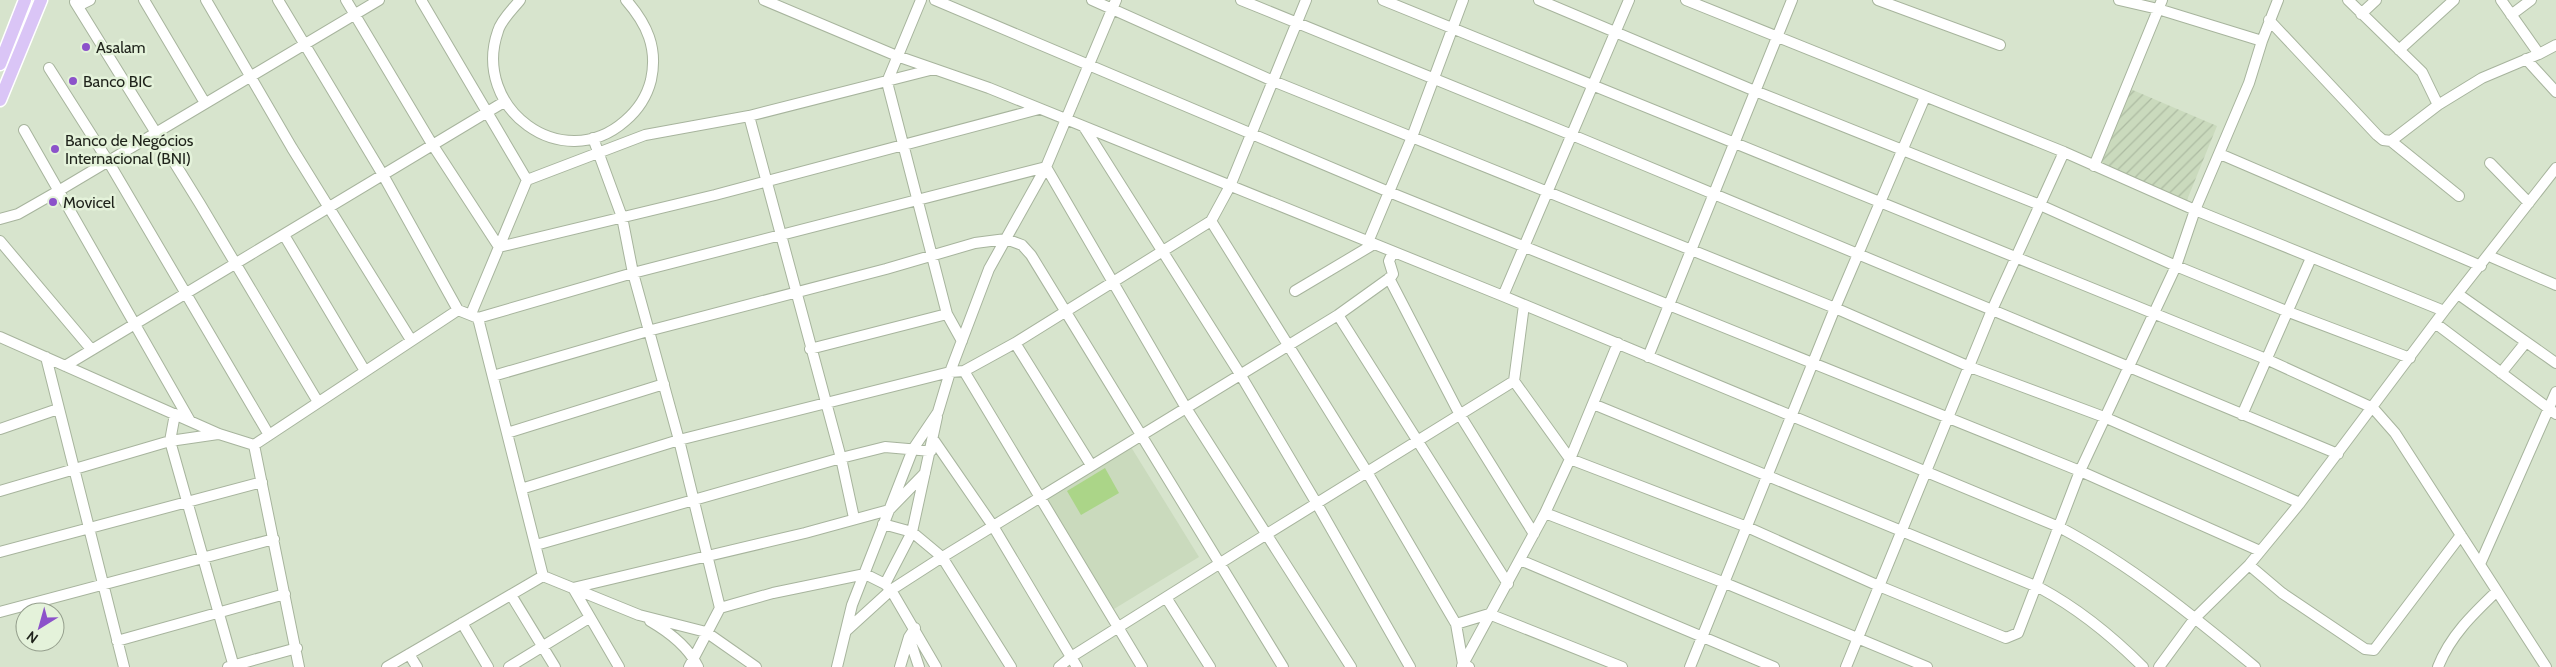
<svg xmlns="http://www.w3.org/2000/svg" width="2556" height="667" font-family="Cabin,sans-serif">
	<defs>
		<pattern id="industrial-furrows" width="10" height="10" patternUnits="userSpaceOnUse" patternTransform="scale(1.25)"><rect width="10" height="10" fill="#cadabd"/><path d="M-1 1l2-2M0 10L10 0M9 11l2-2" fill="none" stroke="#adbba2"/></pattern>
	</defs>
	<rect width="100%" height="100%" fill="#d7e4cd"/>
	<!-- built -->
	<path fill="#cadabd" d="M1131,447L1199,557L1114,609L1046,499Z"/>
	<!-- industrial -->
	<path fill="url(#industrial-furrows)" d="M2128,88L2217,126L2187,200L2097,162Z"/>
	<!-- green -->
	<path fill="#abd588" d="M1105,468L1119,493L1081,515L1067,491Z"/>
	<g fill="none" stroke-linecap="round" stroke-linejoin="round">
		<defs>
			<path id="minor" d="M144,0L205,103
				M206,0L292,148L411,340
				M278,0L383,175L458,310
				M346,0L432,144L499,247L715,195L1039,109
				M421,0L527,180
				M520,0C513,9 501,20 498,31C471,108 562,176 625,121C638,110 647,96 651,80C658,48 647,24 626,0
				M764,0L897,56L989,88L1503,296L2059,527C2131,565 2193,616 2255,667
				M921,0L887,82L947,314
				M935,0L1389,192L2080,471L2260,551
				M1092,0L1273,81L1835,308L1970,367L2104,417L2300,503
				M1241,0L1572,135L2338,454
				M1306,0L1230,186L1211,221L1367,472L1456,624L1463,664L1469,667
				M1383,0L2266,359L2373,408L2395,433L2546,667
				M1539,0L1755,91L2040,205L2176,266L2286,311L2410,358
				M1686,0L2064,152L2195,210L2444,311
				M1878,0L2000,45
				M2348,0L2422,72L2438,105
				M75,2L200,204L318,402
				M78,6L90,0
				M2361,14L2376,0
				M2511,15L2531,0
				M2269,20L2377,135L2383,140L2391,141L2438,105L2482,78L2539,54L2501,0
				M2262,41L2278,0
				M2399,50L2454,0
				M2539,54L2556,45
				M2526,59L2556,92
				M49,68L108,161L269,435
				M749,116L841,458L854,518
				M1084,127L1240,374L1317,504L1410,667
				M24,130L190,421
				M593,138L622,217L633,273L679,440L720,608
				M2391,141L2459,196
				M2220,154L2481,266
				M2490,163L2529,203
				M2094,166L2162,0
				M0,219L18,214L60,190L379,0
				M284,235L365,371
				M0,241L91,349
				M1368,242L1412,137L1463,0
				M2489,256L2556,285
				M1389,278L1460,415L1534,534
				M1295,291L1374,244
				M2458,294L2556,363
				M1503,296L1629,0
				M471,314L527,180L645,135L749,116L934,69
				M1338,315L1508,584
				M478,318L633,273L1046,167L1186,408L1351,667
				M2435,323L2556,414
				M0,337L219,434L254,445
				M1015,343L1091,465
				M810,349L947,314L962,341
				M46,357L124,667
				M1648,357L1792,0
				M65,366L504,102
				M964,371L1015,343L1211,221
				M2501,373L2526,342
				M493,376L648,331L886,269L975,243L1006,239L1022,245L1031,255L1283,667
				M1514,381L1570,459L1747,527L1879,586L2006,638L2018,633L2080,471L2176,266L2195,210L2249,83L2262,41L2158,9L2119,0
				M1593,404L2040,588C2079,609 2112,636 2143,667
				M175,414L170,441L234,667
				M2242,415L2311,258
				M0,429L58,409
				M507,433L664,384
				M933,439L993,526L1077,667
				M254,445L458,310L478,318L543,576
				M254,445L299,667
				M521,489L679,440L950,372L964,371L1142,667
				M0,491L170,441L218,434
				M1545,513L1725,583L1927,667
				M883,524L912,532L942,557L1011,667
				M536,545L841,458L885,447L931,451
				M0,552L262,482
				M1520,560L1774,667
				M2480,564L2556,392
				M2249,565L2282,593L2365,649L2374,650L2461,535
				M543,576L639,615L706,632L756,667
				M885,584L912,532L937,417
				M511,595L555,667
				M1167,599L1210,667
				M0,612L274,539
				M650,621C669,632 689,648 698,667
				M462,623L488,667
				M1456,624L1489,614L1622,667
				M846,631L891,590L936,561L1338,315L1391,277L1393,274L1389,261L1393,252
				M909,637L919,667
				M117,641L285,594
				M409,654L417,667
				M1462,666L1545,513L1570,459L1618,343
				M228,667L297,648
				M387,667L543,576
				M509,667L589,618
				M619,667L573,588L805,533L889,510L925,473
				M689,667L720,608L773,593L865,574L885,584L891,590L936,667
				M837,667L852,605L913,449L938,412L950,372L989,269L1046,167L1116,0
				M900,667L909,637L915,628
				M1059,667L1071,657C1218,564 1366,472 1514,381L1524,305
				M1690,667L1835,308L1925,97
				M1846,667L1992,310L2064,152
				M2159,667L2195,618L2249,565L2300,503L2444,311L2556,168
				M2438,667C2450,636 2473,614 2496,592"/>
			<path id="major" d="M0,64L25,0
				M0,100L41,0"/>
		</defs>
		<!-- minor casing -->
		<use href="#minor" stroke="#a7b49d" stroke-width="12"/>
		<!-- major casing -->
		<use href="#major" stroke="#fff" stroke-width="15"/>
		<!-- minor -->
		<use href="#minor" stroke="#fff" stroke-width="10"/>
		<!-- major -->
		<use href="#major" stroke="#dac5f6" stroke-width="12"/>
	</g>
	<!-- markers -->
	<g fill="#8c52ca" stroke="#e4f2da" stroke-width="2">
		<circle cx="86" cy="47" r="5"/>
		<circle cx="73" cy="81" r="5"/>
		<circle cx="55" cy="149" r="5"/>
		<circle cx="53" cy="202" r="5"/>
	</g>
	<g text-anchor="middle" dominant-baseline="central" stroke-width="5" stroke-linejoin="round" paint-order="stroke">
		<!-- poi labels -->
		<g font-size="16" fill="#1e221a" stroke="#e4f2da" text-anchor="start">
			<text x="96" y="47">Asalam</text>
			<text x="83" y="81">Banco BIC</text>
			<text x="65" y="140">Banco de Negócios<tspan x="65" dy="18">Internacional (BNI)</tspan></text>
			<text x="63" y="202">Movicel</text>
		</g>
	</g>
	<!-- north arrow -->
	<g transform="translate(40 627) rotate(217)"><circle r="24" fill="#e4f2da" stroke="#959f8d"/>
	<path d="M0-4L9 19L0 12L-9 19Z" fill="#8c52ca"/>
	<text y="-8" font-size="14" font-weight="bold" text-anchor="middle" fill="#1e221a">N</text>
	</g>
</svg>
